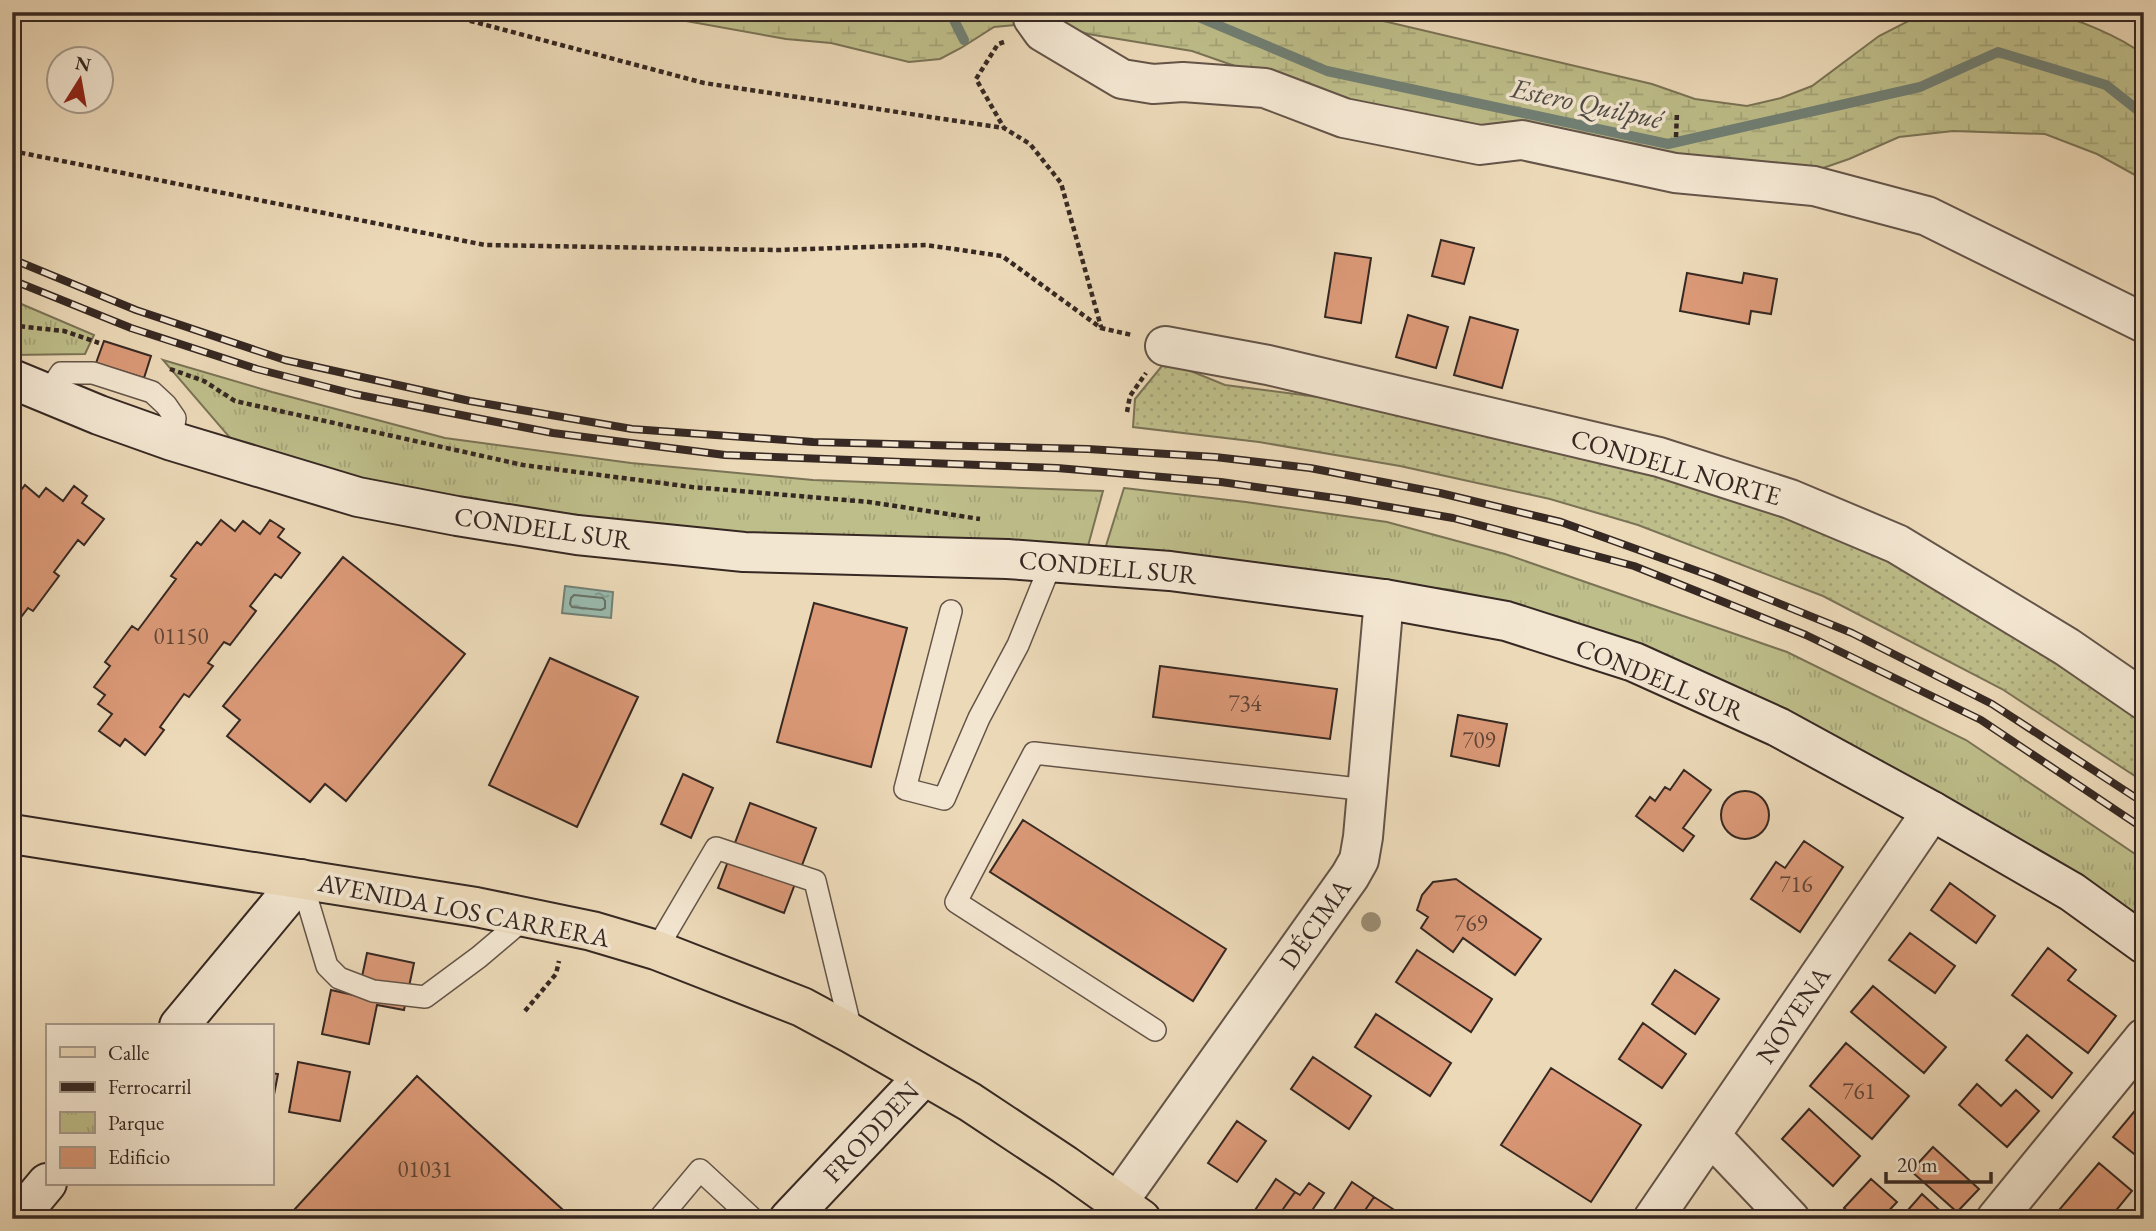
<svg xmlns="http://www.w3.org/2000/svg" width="2156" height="1231" font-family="'EB Garamond',serif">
	<defs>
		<pattern id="grass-dots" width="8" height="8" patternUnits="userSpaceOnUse" patternTransform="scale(1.75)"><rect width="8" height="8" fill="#bebe8a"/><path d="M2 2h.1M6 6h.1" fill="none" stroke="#a4a377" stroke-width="1.8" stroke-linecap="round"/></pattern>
		<pattern id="wetland-marsh" width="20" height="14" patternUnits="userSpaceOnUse" patternTransform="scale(1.75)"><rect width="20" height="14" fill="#bebe8a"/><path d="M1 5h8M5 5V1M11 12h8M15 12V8" fill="none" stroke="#a4a377"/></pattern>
		<pattern id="park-tufts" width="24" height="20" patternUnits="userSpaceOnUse" patternTransform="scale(1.75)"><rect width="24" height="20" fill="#bebe8a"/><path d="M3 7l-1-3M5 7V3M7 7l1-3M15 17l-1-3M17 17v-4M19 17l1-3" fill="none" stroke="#a4a377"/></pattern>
		<pattern id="water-ripples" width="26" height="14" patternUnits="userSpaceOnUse" patternTransform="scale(1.75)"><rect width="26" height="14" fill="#99baad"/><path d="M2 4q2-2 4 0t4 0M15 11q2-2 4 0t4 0" fill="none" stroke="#7e978c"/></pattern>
	</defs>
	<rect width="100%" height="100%" fill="#ecd9b8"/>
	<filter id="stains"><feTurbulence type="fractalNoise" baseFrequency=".00286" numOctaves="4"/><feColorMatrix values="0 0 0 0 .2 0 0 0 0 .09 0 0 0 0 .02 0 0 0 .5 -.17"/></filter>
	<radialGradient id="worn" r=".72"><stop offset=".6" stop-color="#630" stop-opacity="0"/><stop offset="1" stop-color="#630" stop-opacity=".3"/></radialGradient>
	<!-- grass -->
	<path fill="url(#grass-dots)" stroke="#7a7356" stroke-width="2" d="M1166,361L1225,385L1373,404L1607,455L1854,541L1976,612L2144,720V782L2002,689L1823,596L1638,525L1550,499L1400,466L1259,442L1133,427L1135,399Z"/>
	<!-- wetland -->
	<path fill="url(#wetland-marsh)" stroke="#7a7356" stroke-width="2" d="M636,12H1345L1652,84L1695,99L1747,106L1781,98L1812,86L1879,36L1924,13L2045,12C2074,17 2121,37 2144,55V180L2097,154L2045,134L1953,131L1899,137L1849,159L1780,183L1462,145L1192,51L1088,34L1049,22L994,27L961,48L940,59L909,62L831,43L786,39Z"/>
	<!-- park -->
	<path fill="url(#park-tufts)" stroke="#7a7356" stroke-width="2" d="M12,300L94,335L85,354L12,355Z
		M163,360L272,392L445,438L631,463L813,480L1103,491L1088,546L728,536L603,525L333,476L237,446Z
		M1124,488L1246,502L1387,522L1505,554L1787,652L1966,740L2144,860V926L1695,671L1567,619L1452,590L1105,549Z"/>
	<!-- water -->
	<path fill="url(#water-ripples)" stroke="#718075" stroke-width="2" d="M565,586L613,592L611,618L562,613Z"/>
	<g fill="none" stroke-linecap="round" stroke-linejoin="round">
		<!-- shore -->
		<path stroke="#687168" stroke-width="2" d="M574,595L603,598L605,601V608L601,610L572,607L570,604L571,598Z"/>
		<!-- stream -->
		<path stroke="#718075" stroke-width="10" d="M950,12L964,40
			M1175,12L1196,16L1327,71L1668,144L1920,87L1998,52L2106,85L2144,115"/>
	</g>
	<!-- building -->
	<path fill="#db9977" stroke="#362822" stroke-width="2" d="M1441,240L1474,248L1464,284L1432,276Z
		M1335,253L1371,258L1361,323L1325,317Z
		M1687,273L1742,283L1744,273L1777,279L1771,314L1751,311L1749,324L1680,311Z
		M1408,315L1448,327L1436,368L1396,357Z
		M1470,317L1518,330L1502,388L1454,375Z
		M104,341L151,356L144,378L96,363Z
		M25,485L39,497L46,488L63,501L74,486L87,496L82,503L104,519L84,545L78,540L54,572L59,576L33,611L28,608L12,629V502Z
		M221,520L235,531L243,521L260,534L270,520L284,529L278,537L300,553L281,578L275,574L250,606L256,611L230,645L224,642L208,663L213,666L189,697L184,694L160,727L164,730L145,755L125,739L120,746L99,731L112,714L98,704L105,695L94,687L110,666L105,662L132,626L138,630L176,579L171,576L197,542L201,545Z
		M343,557L465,654L346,801L325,784L310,802L227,736L240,720L223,706Z
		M814,603L907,628L871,767L777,742Z
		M550,658L638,697L577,827L489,785Z
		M1160,666L1337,689L1330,739L1153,717Z
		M1458,715L1507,724L1499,766L1451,756Z
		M1684,770L1711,790L1683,828L1694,836L1683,851L1636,816L1650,797L1655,801L1665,787L1670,790Z
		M683,774L713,788L691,838L661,824Z
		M1721 815a24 24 0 1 1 48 0a24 24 0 1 1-48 0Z
		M750,803L816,828L784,913L718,888Z
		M1023,820L1226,949L1193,1001L990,872Z
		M1804,841L1843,867L1800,932L1751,899L1776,862L1785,868Z
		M1456,879L1541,939L1515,975L1463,938L1453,952L1421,928L1428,917L1417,910L1422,895L1433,882Z
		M1950,883L1995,916L1976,943L1931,910Z
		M1910,933L1955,966L1935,993L1889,960Z
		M2048,948L2076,970L2068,980L2116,1016L2088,1053L2012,995Z
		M1417,950L1492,999L1471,1032L1396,982Z
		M367,953L414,963L404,1010L377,1005L369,1044L322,1034L331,990L358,996Z
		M1675,970L1719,999L1695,1034L1652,1004Z
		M1873,986L1946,1047L1924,1073L1851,1012Z
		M1376,1014L1451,1063L1430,1096L1355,1047Z
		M1643,1023L1686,1054L1662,1088L1619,1059Z
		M2027,1035L2072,1073L2052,1098L2006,1060Z
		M1846,1043L1909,1096L1872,1139L1810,1086Z
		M1313,1057L1371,1096L1349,1129L1291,1089Z
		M298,1062L350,1072L340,1121L289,1112Z
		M1551,1068L1641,1125L1591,1202L1501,1145Z
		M271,1073L278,1074L271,1110Z
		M417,1076L472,1127L573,1219H303L294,1210Z
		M1977,1084L2001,1106L2016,1090L2039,1111L2007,1147L1959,1105Z
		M2138,1107L2144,1111V1150L2138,1157L2113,1137Z
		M1809,1109L1860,1156L1833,1186L1782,1139Z
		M1237,1121L1266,1141L1237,1182L1208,1163Z
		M1933,1147L1979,1189L1957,1212L1911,1171Z
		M2099,1163L2132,1191L2109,1219H2070L2059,1210Z
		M1276,1179L1295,1192L1276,1219H1249Z
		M1871,1179L1897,1202L1881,1219H1856L1844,1208Z
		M1352,1182L1374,1197L1359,1219H1328Z
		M1309,1183L1324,1193L1306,1219H1276L1295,1192L1300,1195Z
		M1922,1194L1949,1219H1900Z
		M1374,1197L1396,1211L1391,1219H1359Z"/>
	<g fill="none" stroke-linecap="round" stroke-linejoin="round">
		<defs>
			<path id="lane" d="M48,393L61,373H93L152,392L166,405L175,418L172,441
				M951,611L905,789L944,799L979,718L1018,645L1052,561
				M301,879L327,966L339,978L373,991L425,997L479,957L525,918
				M656,950L716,848L815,881L852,1034
				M1155,1030L956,902L1034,753L1368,790
				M659,1219L700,1170L753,1219"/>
			<path id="street" d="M1034,12L1033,18L1043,32L1122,79L1153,84L1183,82L1265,88L1344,118L1480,145L1522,140L1675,173L1814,186L1927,216L2144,323
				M1165,346L1268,365L1659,457L1790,499L1897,544L2067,647L2144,700
				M1711,1136L1790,1219
				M1118,1202L1350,876L1359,860L1363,837L1384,599
				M1653,1219L1932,811
				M1996,1219L2144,1038"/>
			<path id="secondary" d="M12,379L99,415L172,441L358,497L457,516L577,535L744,552L1007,559L1170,571L1384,599L1506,621L1634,662L1778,727L1932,811L2072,892L2144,944
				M179,1026L301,879
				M17,1219L47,1183
				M789,1219L924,1076"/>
			<path id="primary" d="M12,834L476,907L592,931L656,950L802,1007L852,1034L970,1102L1065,1165L1141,1219"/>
		</defs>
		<!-- lane casing -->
		<use href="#lane" stroke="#645448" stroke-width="24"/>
		<!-- street casing -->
		<use href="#street" stroke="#645448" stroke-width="42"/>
		<!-- secondary casing -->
		<use href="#secondary" stroke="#362822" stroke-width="42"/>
		<!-- primary casing -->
		<use href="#primary" stroke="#362822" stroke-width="42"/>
		<!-- path -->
		<path stroke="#362822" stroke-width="4.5" stroke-dasharray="5 3.5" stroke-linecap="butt" d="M437,12L704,83L1004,128
			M1004,42L998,44L976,79L1004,128L1030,144L1061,183L1101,327
			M1676,137L1677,112
			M12,151L485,245L778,250L926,245L1002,256L1101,328L1132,335
			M12,324L17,326L64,331L99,343
			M170,369L204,381L235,401L523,465L692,487L869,502L980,519
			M1127,412L1130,396L1146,373
			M525,1011L556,974L559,961"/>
		<!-- lane -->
		<use href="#lane" stroke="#f3e6d1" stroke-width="21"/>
		<!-- street -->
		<use href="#street" stroke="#f3e6d1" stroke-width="38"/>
		<!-- secondary -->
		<use href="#secondary" stroke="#f3e6d1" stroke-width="38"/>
		<!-- primary -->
		<use href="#primary" stroke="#ecd9b8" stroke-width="38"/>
		<defs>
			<path id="rail" d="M12,259L136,310L285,360L470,401L632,429L813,442L1088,449L1215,457L1310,468L1440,493L1561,522L1714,577L1852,633L1992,704L2144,803
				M12,280L131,328L257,369L354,394L553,433L725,455L1057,468L1221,482L1349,500L1453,518L1634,566L1806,635L1981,720L2144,829"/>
		</defs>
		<!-- rail casing -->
		<use href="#rail" stroke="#362822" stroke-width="8"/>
		<!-- rail -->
		<use href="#rail" stroke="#f3e6d1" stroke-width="5" stroke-dasharray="16" stroke-linecap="butt"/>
	</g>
	<!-- trees -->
	<circle fill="#9b8d74" cx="1371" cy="922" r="10"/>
	<g text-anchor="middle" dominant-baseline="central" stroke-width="7" stroke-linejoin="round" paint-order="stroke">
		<!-- number labels -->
		<g font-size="23" fill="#5f4437">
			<text x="181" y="636">01150</text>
			<text x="1245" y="703">734</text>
			<text x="1479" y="740">709</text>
			<text x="1796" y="884">716</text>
			<text x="1471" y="923">769</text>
			<text x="1859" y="1091">761</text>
			<text x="425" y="1169">01031</text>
		</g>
		<!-- street labels -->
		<g font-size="26" fill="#362822" stroke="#f3e6d1">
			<text transform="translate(1676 467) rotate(16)">CONDELL NORTE</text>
			<text transform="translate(543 528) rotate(8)">CONDELL SUR</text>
			<text transform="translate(1108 567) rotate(5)">CONDELL SUR</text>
			<text transform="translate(1660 679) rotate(22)">CONDELL SUR</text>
			<text transform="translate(464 910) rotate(11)">AVENIDA LOS CARRERA</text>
			<text transform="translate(1315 924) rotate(-55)">DÉCIMA</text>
			<text transform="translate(1793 1015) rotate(-56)">NOVENA</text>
			<text transform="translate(871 1132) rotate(-47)">FRODDEN</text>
		</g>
		<!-- water labels -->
		<g font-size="28" font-style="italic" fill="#4f4c45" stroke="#f3e6d1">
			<text transform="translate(1587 103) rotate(12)">Estero Quilpué</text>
		</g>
	</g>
	<!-- margin -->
	<rect width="2156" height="1231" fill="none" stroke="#ecd9b8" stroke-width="42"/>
	<rect x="14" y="14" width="2128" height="1203" fill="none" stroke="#362822" stroke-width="3.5"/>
	<rect x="21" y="21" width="2114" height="1189" fill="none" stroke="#362822" stroke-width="2"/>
	<!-- legend -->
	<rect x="46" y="1024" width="228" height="161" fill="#f3e6d1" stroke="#a79a8b" stroke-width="2"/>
	<rect x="60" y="1047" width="35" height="10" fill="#ecd9b8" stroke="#a79a8b" stroke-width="2"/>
	<text x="108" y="1060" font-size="21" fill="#362822">Calle</text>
	<rect x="60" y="1082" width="35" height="10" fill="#362822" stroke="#a79a8b" stroke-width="2"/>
	<text x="108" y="1094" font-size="21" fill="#362822">Ferrocarril</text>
	<rect x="60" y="1112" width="35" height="21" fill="url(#park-tufts)" stroke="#a79a8b" stroke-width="2"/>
	<text x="108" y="1130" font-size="21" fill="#362822">Parque</text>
	<rect x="60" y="1147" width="35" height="21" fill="#db9977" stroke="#a79a8b" stroke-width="2"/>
	<text x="108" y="1164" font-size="21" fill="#362822">Edificio</text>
	<!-- north arrow -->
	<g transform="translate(80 80) rotate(11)"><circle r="33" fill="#f3e6d1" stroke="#a79a8b" stroke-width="2"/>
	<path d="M0-5L12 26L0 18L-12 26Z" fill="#8f2418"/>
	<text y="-10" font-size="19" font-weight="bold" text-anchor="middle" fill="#362822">N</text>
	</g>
	<!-- scale -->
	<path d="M1886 1172v10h105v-10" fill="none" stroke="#362822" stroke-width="3.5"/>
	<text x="1897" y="1172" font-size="21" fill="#362822" stroke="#f3e6d1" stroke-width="5" paint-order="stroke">20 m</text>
	<rect width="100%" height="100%" filter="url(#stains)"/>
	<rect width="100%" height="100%" fill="url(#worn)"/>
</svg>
